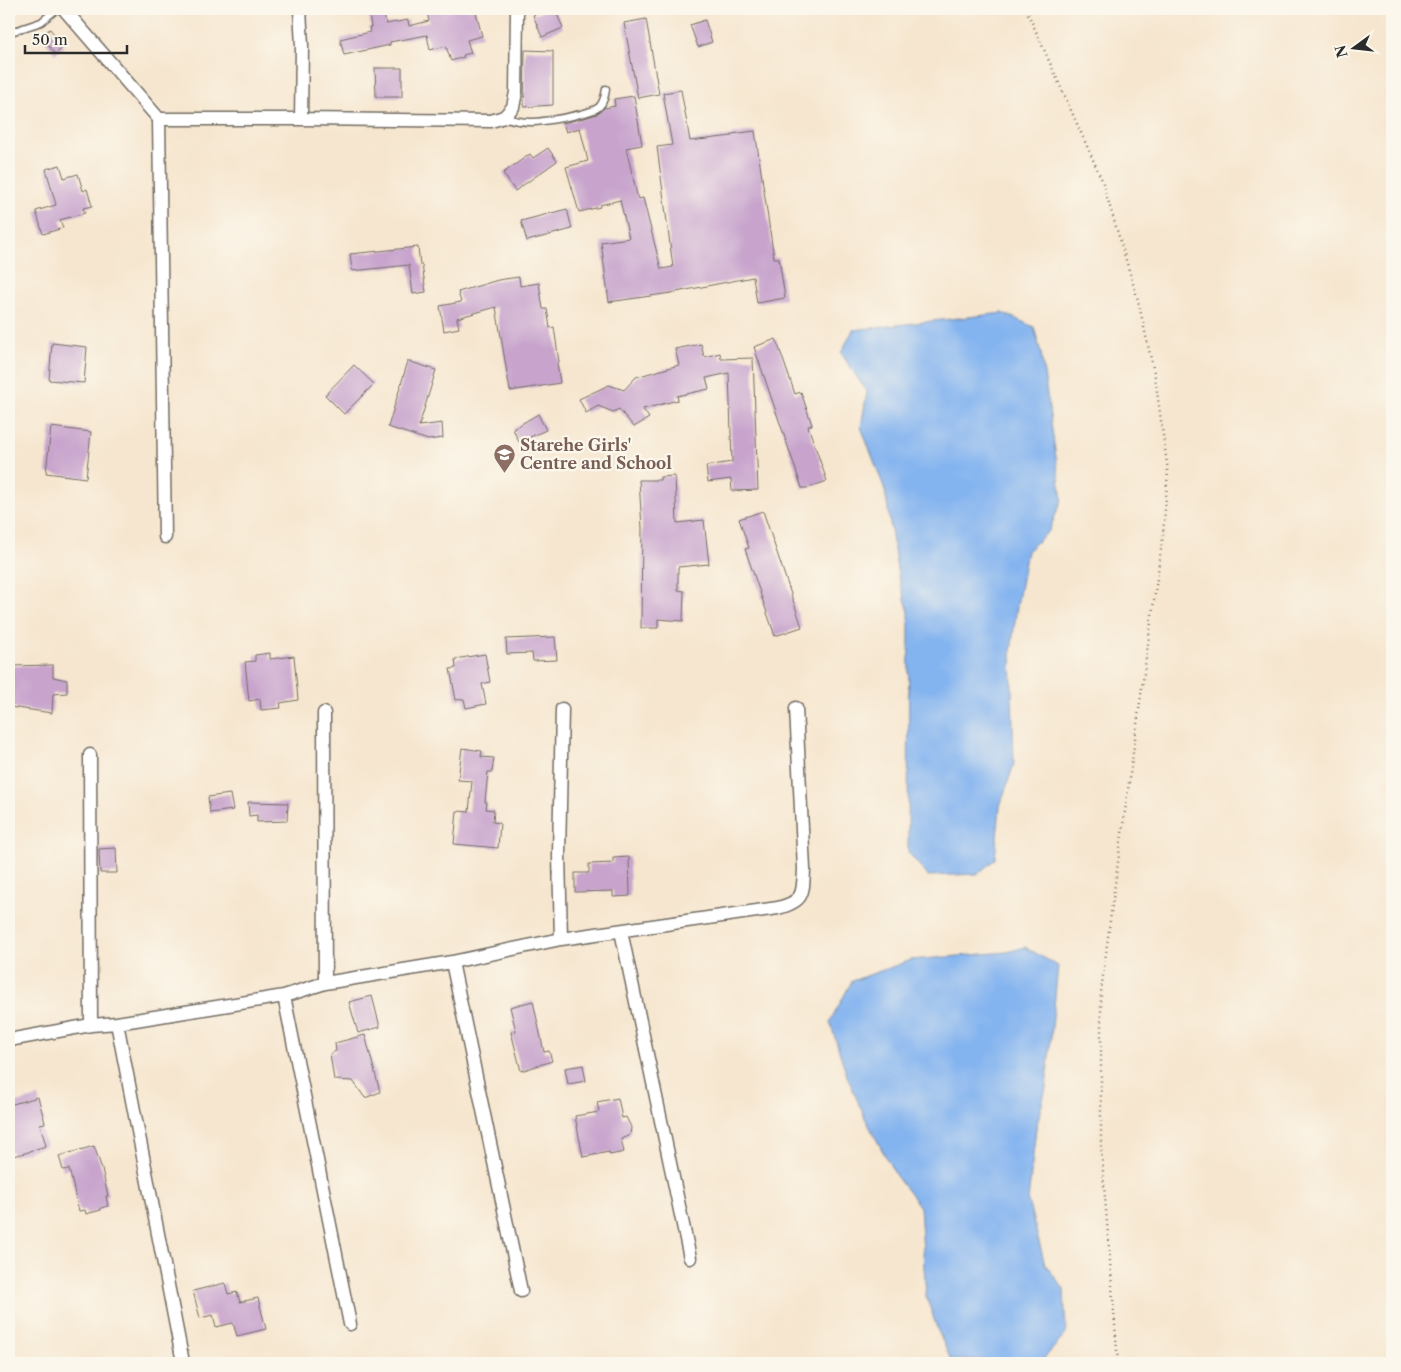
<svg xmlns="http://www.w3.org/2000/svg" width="1401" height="1372" font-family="'Libre Caslon Text',serif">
	<rect width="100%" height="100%" fill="#fbf7ec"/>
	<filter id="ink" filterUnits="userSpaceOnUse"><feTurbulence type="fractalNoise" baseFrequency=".02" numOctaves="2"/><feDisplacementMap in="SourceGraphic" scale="10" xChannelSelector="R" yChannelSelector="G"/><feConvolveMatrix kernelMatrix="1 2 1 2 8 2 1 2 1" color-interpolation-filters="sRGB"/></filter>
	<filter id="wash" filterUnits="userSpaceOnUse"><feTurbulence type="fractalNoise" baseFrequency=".0096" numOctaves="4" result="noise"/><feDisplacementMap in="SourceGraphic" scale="20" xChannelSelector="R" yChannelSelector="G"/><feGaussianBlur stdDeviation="1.12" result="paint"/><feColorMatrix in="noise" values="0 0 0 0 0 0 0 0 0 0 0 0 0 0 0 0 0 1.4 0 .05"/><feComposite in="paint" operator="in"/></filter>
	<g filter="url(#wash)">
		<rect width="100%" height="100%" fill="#f6e6cf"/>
		<!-- water -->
		<path fill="#84b4ef" stroke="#58708d" d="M1003,313L1034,327L1041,353L1062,499L1049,531L1027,551L1017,606L1011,651L1014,764L1000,806L995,859L978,874L928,876L908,852L909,612L898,576L885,490L861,427L867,392L841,353L853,330Z
			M1025,947L1058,966L1046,1088L1036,1128L1028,1201L1045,1264L1064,1289L1066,1334L1040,1363H991L988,1360H951L938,1331L926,1296L920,1207L896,1176L865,1118L847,1076L830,1022L852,981L911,960L1007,952Z"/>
		<g id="blocks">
			<!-- building -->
			<path fill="#c8a4cd" d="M368,9H383L386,24L408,20L409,26L429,21L426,9H475L482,36L467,40L471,53L463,55L464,57L451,61L446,46L430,50L427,35L390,42V45L344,55L340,39L370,32L369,27H371Z
				M548,9H555L563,28L542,37L533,15Z
				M646,19L659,94L638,98L624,23Z
				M705,20L712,42L698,47L690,25Z
				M50,29L64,47L55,54L41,36Z
				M525,50L553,51V105L524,107Z
				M375,68H402V97H376Z
				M681,90L690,141L732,136V134L755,131L774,258H779L785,298L757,303L753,277L671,293L609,302L601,242L629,238L620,200L600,205V207L579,212L566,167L588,161L580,128L566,132L563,123L588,117L597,114L604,108L615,106L614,99L634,96L642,145L626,148L638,199L643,198L661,269L673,267L657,147L672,145L663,93Z
				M548,148L557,161L515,191L503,173L530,154L533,158Z
				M60,165L64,178L78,174L83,191L87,189L92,206L83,208L85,213L60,220L63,228L43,234L36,211L56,205L46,169Z
				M567,209L572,229L527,241L521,221Z
				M418,247L420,265H422L426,292L413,294L409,265L352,271L350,254Z
				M519,277L520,286L539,283L543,309H547L550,328L554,327L559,362L557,363L560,383L510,391L496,307L457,318L459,328L444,331L440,306L461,302L458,292L498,280Z
				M776,339L795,394L801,392L812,425L808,426L827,481L807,488H802L754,347Z
				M52,343L87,347L84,383L49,380Z
				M701,344L704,357L720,353L721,359L753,358L758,490L732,491L731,479L708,482L706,466L732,462L729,373L706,378L709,389L677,396L678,400L643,409L649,418L634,427L619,409L613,412L598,406L586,413L579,399L609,385L624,390L636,377L679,365L675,349Z
				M408,361L436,370L419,426L442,423L443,438L428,440L388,427Z
				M354,365L374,384L344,414L325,395Z
				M538,414L546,430L519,442L513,429Z
				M51,427L91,432L86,478L46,473Z
				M675,476L677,523L704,520L709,564L678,567V590L684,591L683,621L658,619V628H641L642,528L639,480H660V477Z
				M763,511L802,627L775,636L745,549L749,548L739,519Z
				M555,637L557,660L533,661L532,653L507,654L506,639Z
				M270,653V659L294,656L298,700L280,703L281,708L261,710L260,699L249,701L245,662L255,661V655Z
				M485,654L490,682L482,684L486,704L466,708L464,699L456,700L450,669L456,668L455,659Z
				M53,665V677L67,680V693L53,694L52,713L10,707L12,666Z
				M462,748L482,751L481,757L494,758L492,772H488L485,802H487L486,809L494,810L493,822L500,823L498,848L454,844L457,811L469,812L472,781L458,780Z
				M230,794L233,810L210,813L208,797Z
				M248,802L288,803L287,821L257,822V815L249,816Z
				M116,848L117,873H100L99,849Z
				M629,857L630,896L613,897V891L575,892V873H589V864L613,863V858Z
				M372,996L380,1027L358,1033L349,1002Z
				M533,1001L544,1052L549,1051L552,1061L521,1071L511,1032L516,1031L510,1007Z
				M365,1035L380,1092L365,1098L353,1081L334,1080L330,1054L336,1051L335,1043Z
				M583,1065L586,1081L568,1084L565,1068Z
				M38,1097L45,1123L40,1124L46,1146L29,1151V1152L13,1156L12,1151L9,1152V1105Z
				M618,1098L622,1118L626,1117L631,1127L630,1135L621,1139L624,1152L610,1155L609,1152L583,1157L575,1116L599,1112L597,1102Z
				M94,1146L102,1169L108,1196H106L108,1206L101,1208V1210L86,1214L85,1210L79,1211L69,1169L63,1170L59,1156Z
				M225,1283L228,1294L237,1292L240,1302L258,1298L266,1329L237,1336L233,1323L216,1327L213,1315L200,1318L193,1291Z"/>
		</g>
	</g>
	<g filter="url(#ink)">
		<use href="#blocks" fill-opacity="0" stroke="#726c64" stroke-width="1"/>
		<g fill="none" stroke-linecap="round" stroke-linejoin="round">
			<defs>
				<path id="lane" d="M9,28L14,31L41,22L57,9
					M504,117C512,120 522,122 531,122C543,122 591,114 599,107C604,102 605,96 606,89"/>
				<path id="street" d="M64,9L159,119H301L491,121L504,117L513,107L516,92L517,9
					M300,9L302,46L301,119
					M159,119L165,537
					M324,713L325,983
					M90,755L91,1025
					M621,931L690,1258
					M561,939L559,855L562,709
					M452,962L521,1291
					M284,996L350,1324
					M117,1023L182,1357
					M9,1040L91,1025L117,1023L284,996L325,983L452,962L561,939L778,908C804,901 803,894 804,869L796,708"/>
			</defs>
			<!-- lane casing -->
			<use href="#lane" stroke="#726c64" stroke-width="9"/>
			<!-- street casing -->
			<use href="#street" stroke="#726c64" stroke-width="15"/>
			<!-- path -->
			<path stroke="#726c64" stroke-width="2.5" stroke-dasharray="1 4" stroke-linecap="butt" d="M1026,9L1102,180L1138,300L1155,377L1168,471L1163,535L1111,913L1101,992V1146L1118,1363"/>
			<!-- lane -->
			<use href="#lane" stroke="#fff" stroke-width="6"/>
			<!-- street -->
			<use href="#street" stroke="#fff" stroke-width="12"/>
		</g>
	</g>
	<!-- icons -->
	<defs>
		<symbol id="school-pin" viewBox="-11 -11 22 30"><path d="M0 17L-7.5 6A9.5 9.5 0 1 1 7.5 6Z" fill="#8d6e63" stroke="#fbf7ec"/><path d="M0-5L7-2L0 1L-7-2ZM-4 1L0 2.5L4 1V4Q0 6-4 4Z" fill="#fff"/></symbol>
	</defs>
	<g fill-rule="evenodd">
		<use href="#school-pin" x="492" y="442" width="25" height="34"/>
	</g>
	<g text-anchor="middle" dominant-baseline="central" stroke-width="4.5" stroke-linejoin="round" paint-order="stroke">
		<!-- education labels -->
		<g font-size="16" font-weight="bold" fill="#785e54" stroke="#fbf7ec" text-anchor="start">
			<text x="520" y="445">Starehe Girls'<tspan x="520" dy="18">Centre and School</tspan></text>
		</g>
	</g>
	<!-- margin -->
	<rect width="1401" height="1372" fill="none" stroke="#fbf7ec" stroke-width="30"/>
	<!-- north arrow -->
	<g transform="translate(1354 48) rotate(255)" stroke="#fbf7ec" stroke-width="4" paint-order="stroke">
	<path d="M0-4L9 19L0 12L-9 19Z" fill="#2b2b2b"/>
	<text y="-8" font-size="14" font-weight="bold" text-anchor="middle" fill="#2b2b2b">N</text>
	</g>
	<!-- scale -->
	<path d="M25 45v8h102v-8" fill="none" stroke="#2b2b2b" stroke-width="2.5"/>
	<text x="32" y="45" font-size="15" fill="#2b2b2b" stroke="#fbf7ec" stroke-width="4" paint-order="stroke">50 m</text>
</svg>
